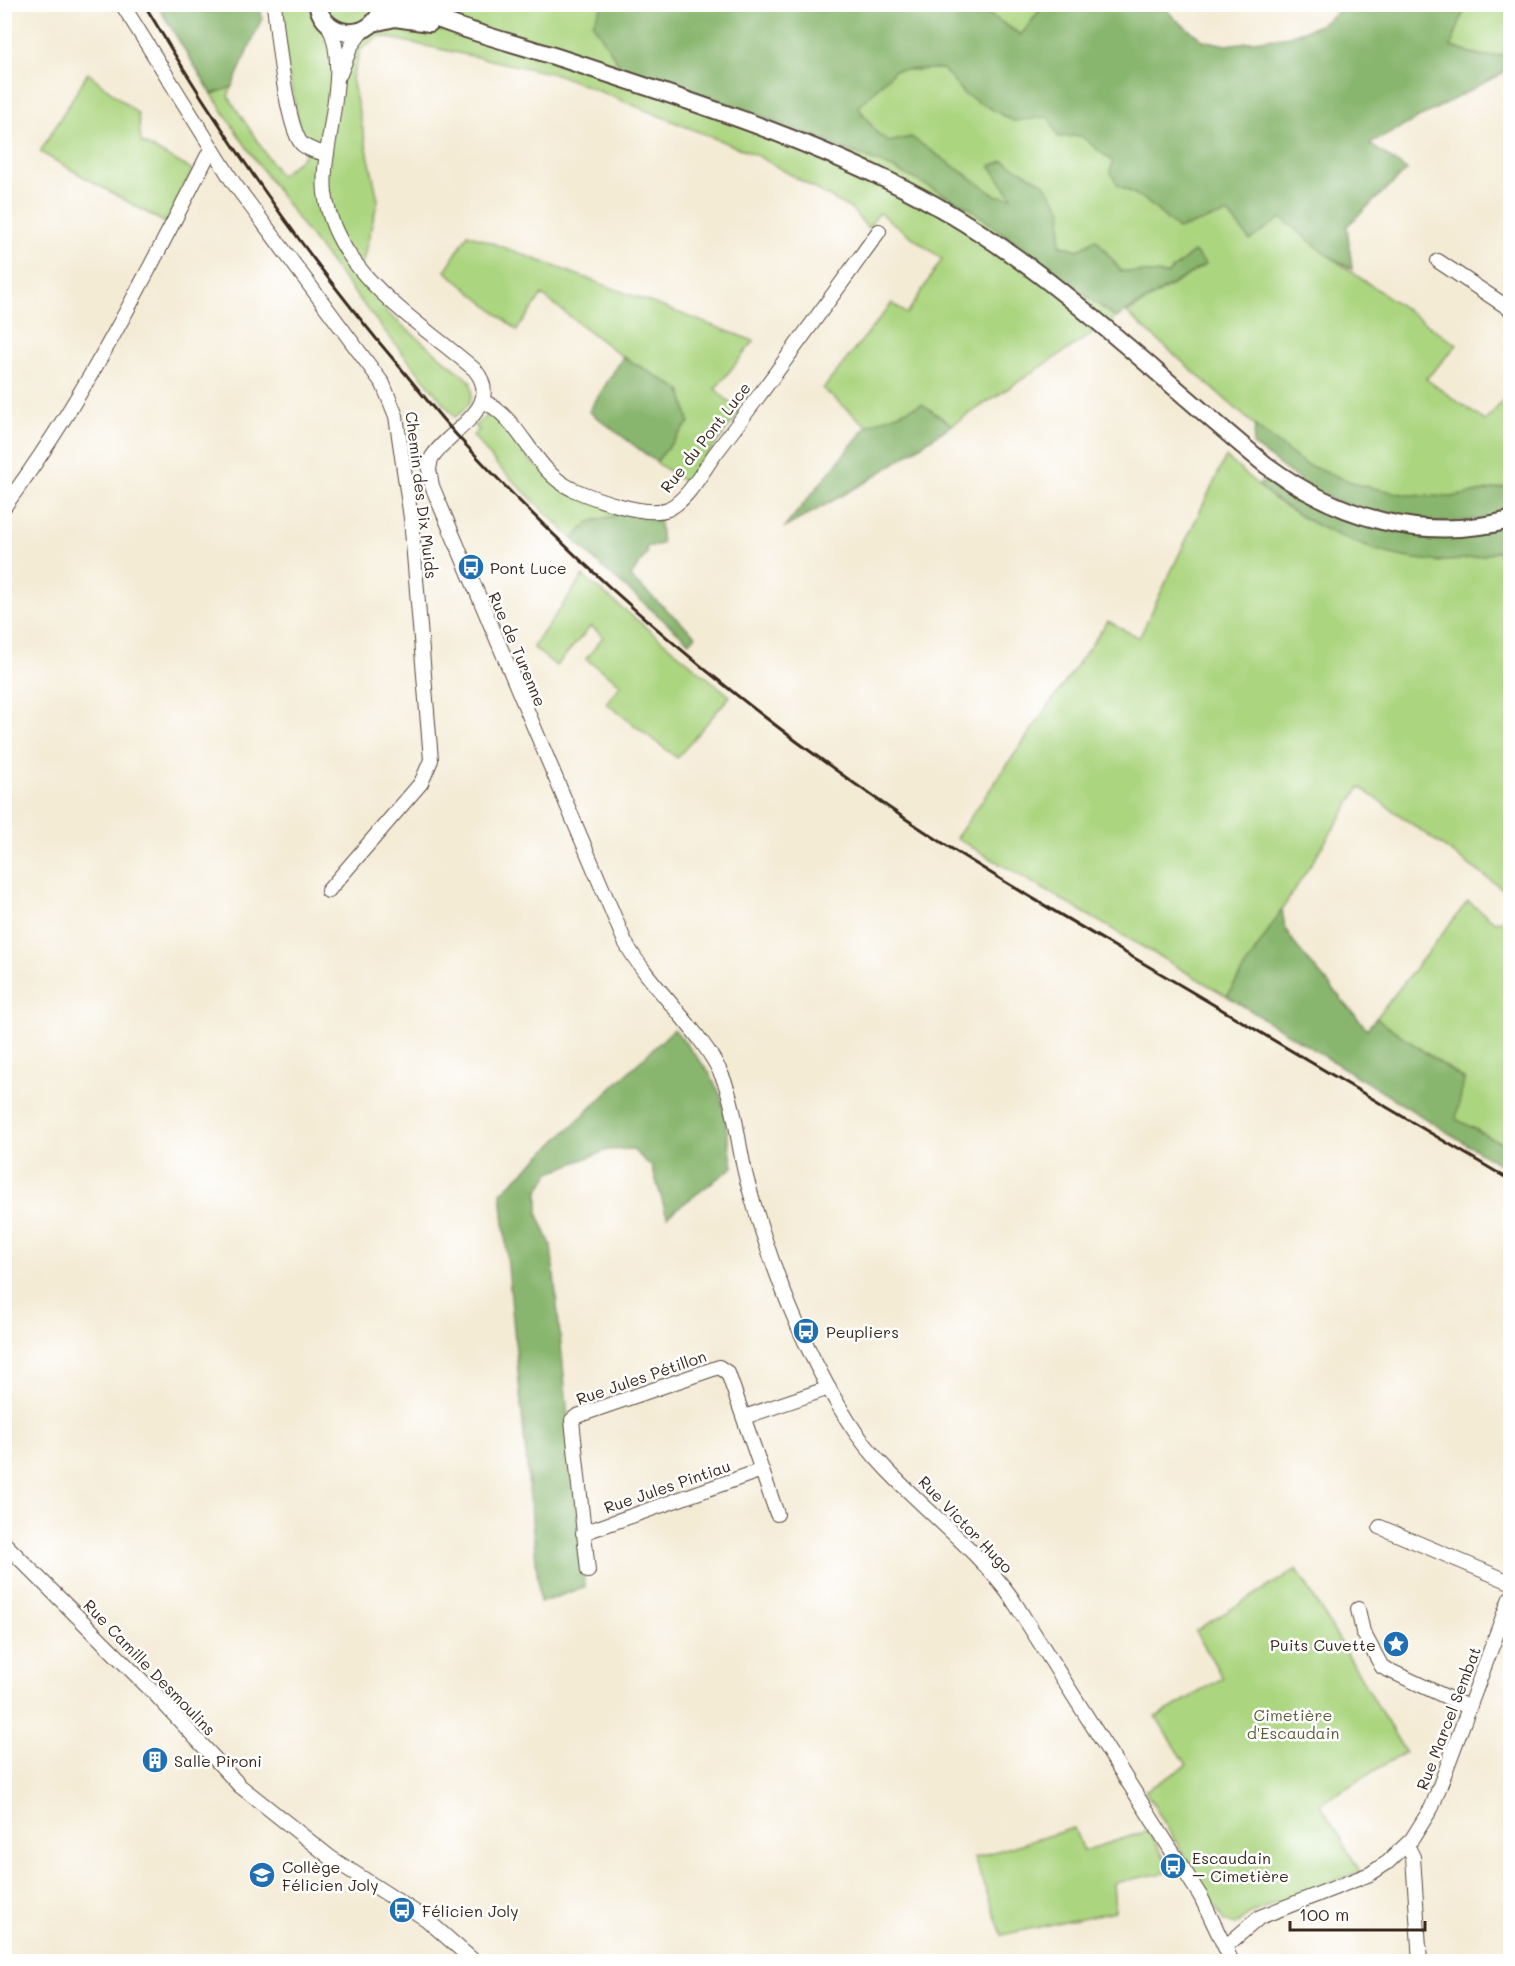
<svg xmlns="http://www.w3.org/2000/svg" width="1515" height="1966" font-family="Mali,sans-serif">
	<rect width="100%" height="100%" fill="#fff"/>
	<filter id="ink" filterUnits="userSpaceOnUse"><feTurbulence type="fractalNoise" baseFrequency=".0167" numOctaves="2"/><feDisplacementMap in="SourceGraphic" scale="12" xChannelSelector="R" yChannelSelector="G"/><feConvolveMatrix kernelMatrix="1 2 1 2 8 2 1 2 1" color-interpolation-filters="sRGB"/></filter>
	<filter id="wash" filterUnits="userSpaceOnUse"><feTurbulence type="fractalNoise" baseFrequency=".008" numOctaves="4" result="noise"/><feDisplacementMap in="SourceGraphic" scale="24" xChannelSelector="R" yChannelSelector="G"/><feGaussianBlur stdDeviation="1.35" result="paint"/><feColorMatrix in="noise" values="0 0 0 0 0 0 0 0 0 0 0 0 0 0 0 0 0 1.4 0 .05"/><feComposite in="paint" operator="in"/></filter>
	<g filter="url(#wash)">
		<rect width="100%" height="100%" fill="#f4ebd5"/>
		<!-- green -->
		<path fill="#acd580" stroke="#74804f" stroke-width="1.5" d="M279,5H603L593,24L620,66L738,107L893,168L968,207L1116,318L952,425L922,404L867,426L823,389L892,303L907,314L942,259L879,213L868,228L851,209L758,156L559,75L380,36L360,50L352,79L378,200L363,261L354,272L383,299L386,312L470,381C476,398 468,408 455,417C369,313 284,209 212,94L232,87L228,96L280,176L305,155L285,56Z
			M975,5H1044L1021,35Z
			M1505,5H1510V52C1492,62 1470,52 1451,47L1464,9H1501Z
			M943,69L964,94L1049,117L1080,135L1113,162L1118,185L1144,199L1178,229L1228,213L1250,240L1281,217L1326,254L1457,345L1426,379L1485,421L1510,393V486L1452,497L1407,495L1359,485L1305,464L1276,444L1127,313L1206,264L1194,252L1167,274L1121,271L1096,239L1078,250L1060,244L1062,209L1043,183L1003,161L990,166L1012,197L997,196L911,137L889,142L877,133L858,108L895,70Z
			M88,73L138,114L141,142L193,170L165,223L40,152Z
			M468,234L754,341L715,389L740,412L686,483L656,462L689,422L681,390L623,357L542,295L517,330L445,271Z
			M489,414L498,418L534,465L620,507L617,515L590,522L573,539L497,465L473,435L479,430L475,426Z
			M1226,457L1275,500L1305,519L1347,539L1439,562L1510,548V894L1360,787L1227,996L956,838L1108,621L1139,638Z
			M583,576L730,696L677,758L606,703L621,684L586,659L603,637L591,626L556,666L533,647Z
			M1468,901L1495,922L1510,919V1148L1455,1119L1464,1079L1376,1018Z
			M1297,1569L1405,1752L1320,1804L1360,1871L1253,1912L1235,1925L1224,1921L1145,1791L1187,1765L1156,1717L1223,1678L1195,1631Z
			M1074,1828L1083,1851L1148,1831L1173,1871L1113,1883L1115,1911L1002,1935L974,1858Z"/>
		<!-- forest -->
		<path fill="#89b66e" stroke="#627046" stroke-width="1.5" d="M603,4L975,5L1021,35L1044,5H1163L1174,18L1203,40L1226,45L1289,36L1320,25L1347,5H1505L1502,9H1464L1451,47C1469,53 1492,62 1510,52V69L1370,144L1407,170L1347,226L1352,269L1326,254L1281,218L1250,240L1228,213L1178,229L1144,199L1118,185L1110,171L1113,162L1081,136L1058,137L1049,117L1013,121L964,94L943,69L895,70L858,107L877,133L889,142L911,137L997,196L1012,197L990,166L1004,161L1043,183L1062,209L1060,245L1078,250L1096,239L1121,271L1167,274L1194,252L1206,264L1116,318L968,207L893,168L738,107L620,66L593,24Z
			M157,5H260L262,18L232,87L212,94Z
			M623,357L681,390L689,422L656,462L589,411Z
			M922,404L952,425L866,482L784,528L867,426Z
			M1255,426L1305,464L1359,485L1407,495L1452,497L1510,486V512C1450,531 1377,523 1321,494C1298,481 1275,461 1253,445Z
			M1269,478C1298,495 1330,518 1364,525C1412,536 1462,529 1510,526V548C1490,554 1460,562 1438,561C1377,559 1304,525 1258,485Z
			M620,507L659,515L662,544L646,547L647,553L630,577L696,636L689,642L603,568L573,539L589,522L617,515Z
			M1282,909L1285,928L1297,947L1367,1029L1376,1018L1464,1080L1456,1119L1510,1148V1171L1227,996Z
			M674,1029L708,1071L721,1096L733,1167L667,1216L652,1167L632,1149L608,1150L550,1172L538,1191V1215L551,1245L585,1587L540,1603L501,1193Z"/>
	</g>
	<g filter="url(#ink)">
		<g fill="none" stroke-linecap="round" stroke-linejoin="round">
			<defs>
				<path id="minor" d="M122,4L233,182L383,384L396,416L411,518L431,760L421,783L328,891
					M274,4C277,32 286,124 301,143C308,150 318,152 327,154
					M329,26C344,59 335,99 330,134C327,153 323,173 325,193C335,274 419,321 475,370C506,408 446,431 431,459L429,469L432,486L625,942C651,989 703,1031 723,1078C737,1111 738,1150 748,1184C771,1267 802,1348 848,1421C889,1486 965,1533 1011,1597L1201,1897L1232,1962
					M340,74L351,46L362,31
					M1438,261L1510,309
					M483,401C522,419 532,470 572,489C593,498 646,518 668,509C688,500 703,470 715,454C771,381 825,306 879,231
					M4,507C87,396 148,271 211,149
					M744,1417L829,1388
					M1380,1527L1510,1582
					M583,1533L762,1470
					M4,1543L155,1694L240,1786L331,1858L426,1919L475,1962
					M588,1571L572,1420L577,1416L719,1367L728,1373L777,1514
					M1358,1609L1363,1632L1382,1667L1470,1708
					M1407,1845L1413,1857L1420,1962
					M1226,1946L1260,1917L1370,1874L1388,1862L1412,1839L1432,1807L1510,1598"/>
				<path id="major" d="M317,4C325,41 375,42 383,4
					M403,4C454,29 509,41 563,59C672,95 786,131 889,181C1034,250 1143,365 1266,465C1338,518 1422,543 1510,520
					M373,23L395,18L430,23"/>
			</defs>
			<!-- minor casing -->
			<use href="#minor" stroke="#574739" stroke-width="16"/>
			<!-- major casing -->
			<use href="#major" stroke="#574739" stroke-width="20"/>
			<!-- minor -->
			<use href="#minor" stroke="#fff" stroke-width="14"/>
			<!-- major -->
			<use href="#major" stroke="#fff" stroke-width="16"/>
			<!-- rail -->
			<path stroke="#3b2a1e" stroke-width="3" d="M144,4C221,134 306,257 404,372C423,395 442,420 463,442C590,579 734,701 888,807C979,869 1075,923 1170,979C1284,1046 1397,1113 1510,1180"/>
		</g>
	</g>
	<!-- icons -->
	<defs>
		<symbol id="bus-disc" viewBox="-11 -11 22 22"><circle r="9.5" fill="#1f6fb2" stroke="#fff"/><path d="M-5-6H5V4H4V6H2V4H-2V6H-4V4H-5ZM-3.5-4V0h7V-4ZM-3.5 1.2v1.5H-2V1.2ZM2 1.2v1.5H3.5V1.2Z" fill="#fff"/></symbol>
		<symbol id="sight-disc" viewBox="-11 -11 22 22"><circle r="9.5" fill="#1f6fb2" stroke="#fff"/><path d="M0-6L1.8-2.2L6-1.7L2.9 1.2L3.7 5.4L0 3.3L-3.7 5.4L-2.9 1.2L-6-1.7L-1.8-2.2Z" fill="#fff"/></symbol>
		<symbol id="building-disc" viewBox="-11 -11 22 22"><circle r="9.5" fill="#1f6fb2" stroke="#fff"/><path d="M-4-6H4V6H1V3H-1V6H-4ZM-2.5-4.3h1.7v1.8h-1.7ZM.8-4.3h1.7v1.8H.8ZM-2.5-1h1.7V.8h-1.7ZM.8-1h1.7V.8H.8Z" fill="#fff"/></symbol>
		<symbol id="school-disc" viewBox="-11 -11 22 22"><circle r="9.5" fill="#1f6fb2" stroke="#fff"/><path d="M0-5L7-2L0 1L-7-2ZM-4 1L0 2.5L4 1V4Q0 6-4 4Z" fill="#fff"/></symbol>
	</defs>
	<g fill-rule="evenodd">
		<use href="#bus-disc" x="456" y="552" width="30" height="30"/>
		<use href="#bus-disc" x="791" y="1316" width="30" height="30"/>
		<use href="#sight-disc" x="1381" y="1629" width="30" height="30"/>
		<use href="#building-disc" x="140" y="1745" width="30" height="30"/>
		<use href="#bus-disc" x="1158" y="1851" width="30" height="30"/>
		<use href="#school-disc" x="247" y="1860" width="30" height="30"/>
		<use href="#bus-disc" x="387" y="1895" width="30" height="30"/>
	</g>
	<g text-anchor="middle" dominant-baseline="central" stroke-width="5" stroke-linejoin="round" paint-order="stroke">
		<!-- street labels -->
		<g font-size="16" fill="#3b2a1e" stroke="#fff">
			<text transform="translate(705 437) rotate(-52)">Rue du Pont Luce</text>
			<text transform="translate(422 495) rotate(83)">Chemin des Dix Muids</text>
			<text transform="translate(518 649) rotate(67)">Rue de Turenne</text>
			<text transform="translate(641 1377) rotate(-19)">Rue Jules Pétillon</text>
			<text transform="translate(667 1486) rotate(-19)">Rue Jules Pintiau</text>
			<text transform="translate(966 1524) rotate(46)">Rue Victor Hugo</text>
			<text transform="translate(150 1667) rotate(46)">Rue Camille Desmoulins</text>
			<text transform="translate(1448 1718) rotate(-69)">Rue Marcel Sembat</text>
		</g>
		<!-- poi labels -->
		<g font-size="16" fill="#3b2a1e" stroke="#fff" text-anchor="start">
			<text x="490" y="567">Pont Luce</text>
			<text x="826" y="1331">Peupliers</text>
			<text x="1376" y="1644" text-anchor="end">Puits Cuvette</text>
			<text x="174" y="1760">Salle Pironi</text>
			<text x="1192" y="1857">Escaudain<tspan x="1192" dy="18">– Cimetière</tspan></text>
			<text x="282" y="1866">Collège<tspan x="282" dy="18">Félicien Joly</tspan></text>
			<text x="422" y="1910">Félicien Joly</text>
		</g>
		<!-- park labels -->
		<g font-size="16" fill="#5d5d3b" stroke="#fff">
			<text x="1293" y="1714">Cimetière<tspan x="1293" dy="18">d'Escaudain</tspan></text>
		</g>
	</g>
	<!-- margin -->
	<rect width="1515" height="1966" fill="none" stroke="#fff" stroke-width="24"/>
	<!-- scale -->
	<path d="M1290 1921v9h135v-9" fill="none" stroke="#3b2a1e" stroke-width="3"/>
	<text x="1299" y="1921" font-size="18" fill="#3b2a1e" stroke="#ffffff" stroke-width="4.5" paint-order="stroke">100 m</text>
</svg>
